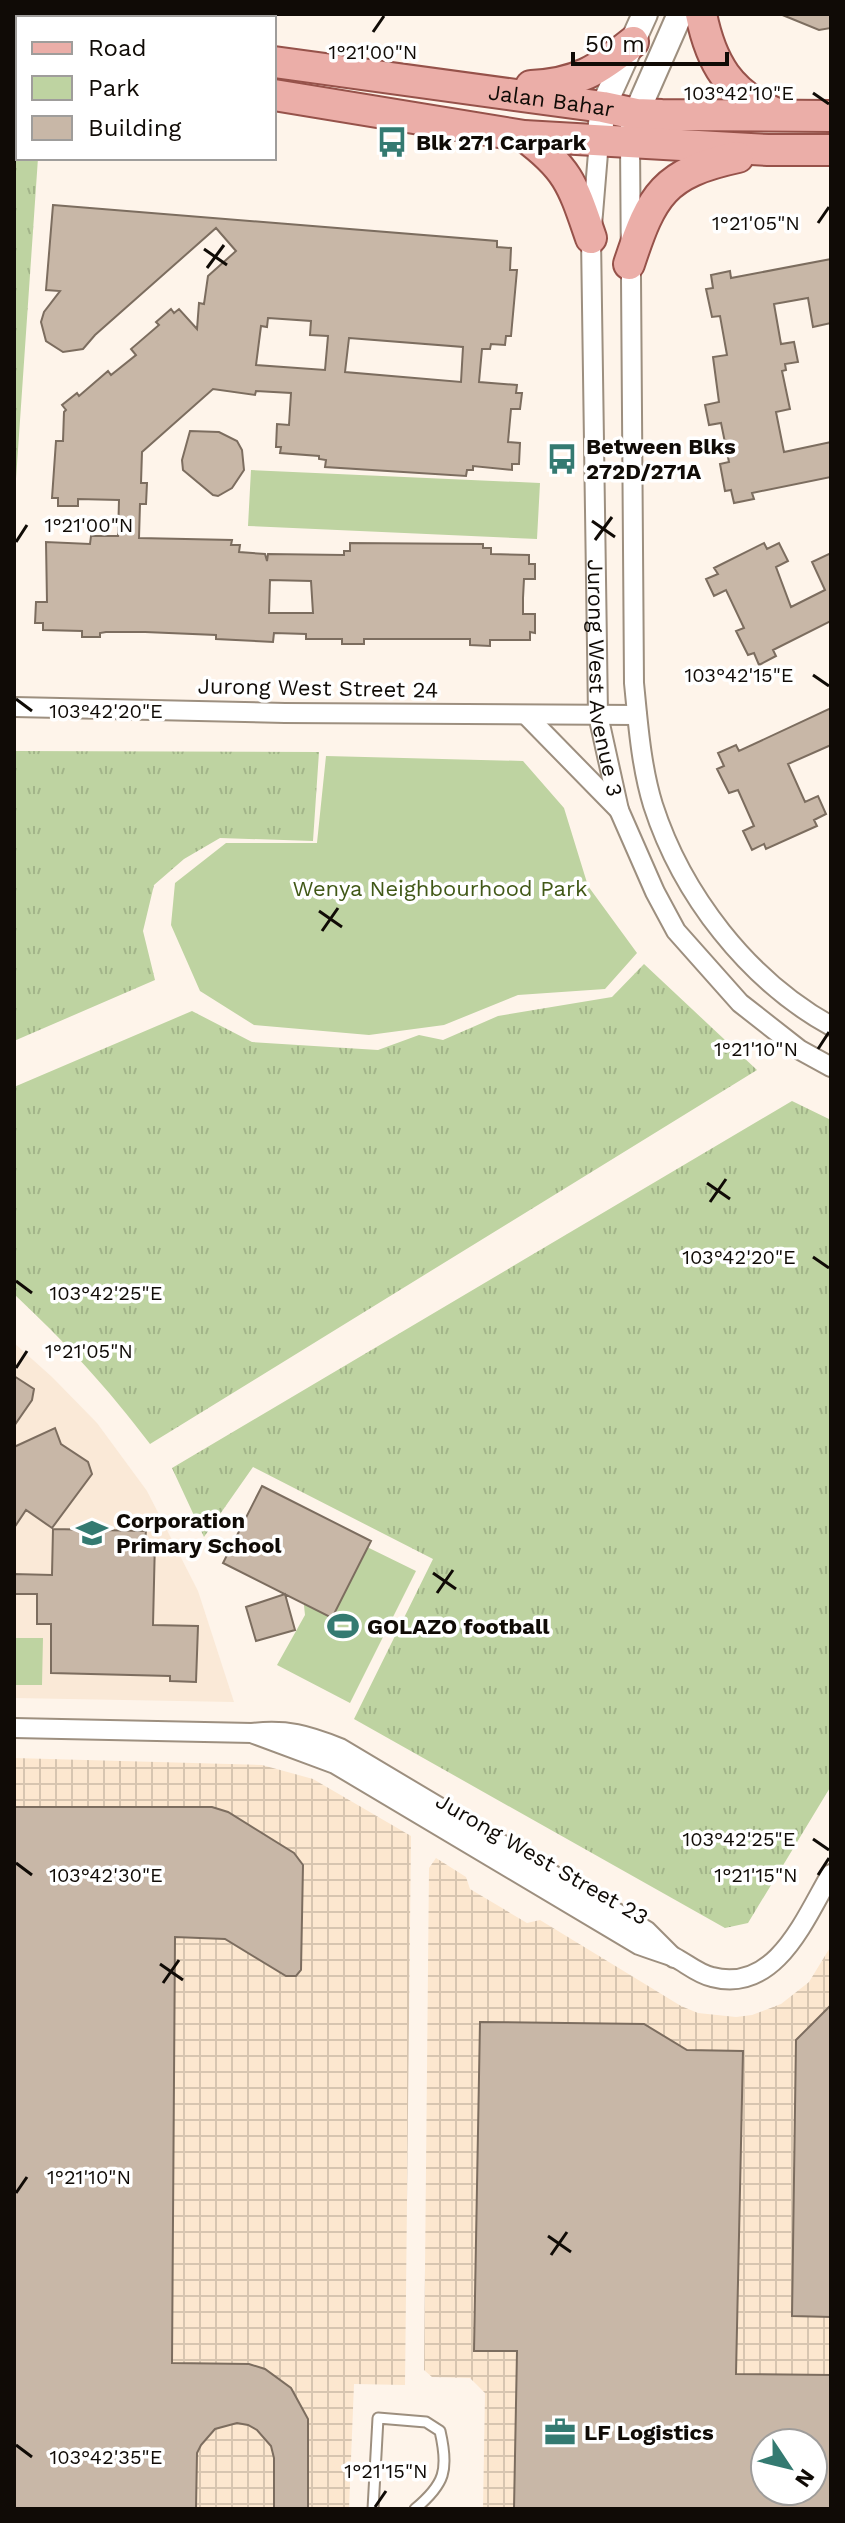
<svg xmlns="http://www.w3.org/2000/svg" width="845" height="2523" font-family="'Work Sans',sans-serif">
	<defs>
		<pattern id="industrial-grid" width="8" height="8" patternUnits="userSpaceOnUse" patternTransform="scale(2)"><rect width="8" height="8" fill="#fce7cf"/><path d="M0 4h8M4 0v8" fill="none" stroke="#d7c5b0"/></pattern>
		<pattern id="grass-tufts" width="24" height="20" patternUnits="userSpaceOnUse" patternTransform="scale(2)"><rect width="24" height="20" fill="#bed3a1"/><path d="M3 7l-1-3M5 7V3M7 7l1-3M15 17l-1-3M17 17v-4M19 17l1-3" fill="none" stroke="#a2b489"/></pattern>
	</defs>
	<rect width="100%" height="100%" fill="#fef4ea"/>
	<!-- industrial -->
	<path fill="url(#industrial-grid)" fill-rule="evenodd" d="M14,1758L262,1765L313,1779L411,1836L405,2385L354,2384L349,2509H14Z
		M436,1858L466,1877L470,1889L527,1923L540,1920L681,2006L698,2013L736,2017L752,2015L781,2004L809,1982L831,1946V2509H483L485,2393L470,2378L432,2377L424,2370L429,1868ZM765,2443H813V2491H765Z"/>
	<!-- education -->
	<path fill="#fae9d7" d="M14,1343L52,1377L97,1423L147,1491L198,1591L234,1702L14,1698Z"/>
	<!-- grass -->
	<path fill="url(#grass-tufts)" d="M14,107H18V158H38L14,508Z
		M14,751L319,752L313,841L220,838L184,859L154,885L143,931L155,980L14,1041Z
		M644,964L757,1070L150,1444C107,1387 66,1343 14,1294V1087L192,1011L252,1042L378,1050L419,1035L443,1040L498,1016L612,997Z
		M792,1101L831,1120V1786L748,1923L725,1928L354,1719L433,1559L253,1467L204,1537L172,1468Z"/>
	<!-- park -->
	<path fill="#bed3a1" d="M251,470L540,483L537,539L248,526Z
		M326,756L523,761L564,808L588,886L637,953L605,989L518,995L444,1025L369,1035L254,1025L200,991L171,925L175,883L226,843H317Z
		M367,1547L416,1571L350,1703L277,1665L305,1615L303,1596Z
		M14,1638H43L42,1685H14Z"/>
	<!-- building -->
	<path fill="#c8b7a7" stroke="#7c6d5f" stroke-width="2" fill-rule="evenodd" d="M780,14H831V28L819,30Z
		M53,205L497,241V247L511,248L510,270H517L511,336H506L505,345L491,344L490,349H482L479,382L517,385L516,393H522L520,409H511L508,442L520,443L519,464H512V470L473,466V470H467L466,476L325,467L326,460L319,459V456L280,453L281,447H276L277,424L289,425L291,393L256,391L255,395L213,389L142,452L141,483H147L146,504H140L139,538L232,540L231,545H240L239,552L265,554L267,561L268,554L344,555V551H350V543L483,544V548H491V554L529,555V564H535V579H524L523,598V614H535V633L530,632V640H490V646L470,645V639H364V644H342V639H306V634L274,633L273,642L216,639V635L145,632H106L100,633V637H82V631L43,630V623H35L36,602H47L46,542L90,544L91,536H118L119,500L78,499V506H58V498H52L56,441H63L64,412L66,410L62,405L77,393L79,396L108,371L111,375L136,355L131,349L159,325L156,322L171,309L174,313L179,309L197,329L199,303L204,304L208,276L236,251L216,228L95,335L83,349L63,352L46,341L41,322L44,312L60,291L46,290ZM268,318L311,321L310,335L328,336L325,370L256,365L261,326L267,327ZM349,338L463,347L461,382L345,372ZM270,580L311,581L313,613H269Z
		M831,259V323L813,327L808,298L774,304L781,344L794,342L798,362L785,364L786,370L782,371L790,409L776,412L784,452L831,442V477L752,493L754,499L734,503L731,490L725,491L720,464L729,462L721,423L709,425L705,405L719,402L713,357L727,355L720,316L712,317L706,289L713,288L711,275L730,271L731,278Z
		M190,431L219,432L237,441L242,450L244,470L232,488L218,496L213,495L183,470L182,460Z
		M764,543L767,549L779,543L788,561L776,567L791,607L825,590L812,562L831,553V621L773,650L776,656L759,665L754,653L748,655L736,631L744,628L726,590L714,596L706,579L718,574L714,568Z
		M831,708V745L788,764L805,802L818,796L826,814L814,820L817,826L799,834L766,849L764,844L752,850L743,831L754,826L738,790L729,793L717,769L724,766L718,753L736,745L739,751Z
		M14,1376L34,1389L32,1400L14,1426Z
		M55,1428L61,1444L88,1462L92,1474L52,1528L26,1510L14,1528V1447Z
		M262,1486L371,1541L332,1618L223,1563Z
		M53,1529L146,1531L145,1540H155L153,1625L198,1626L196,1682L170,1681V1676L51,1673V1624H37V1594H14V1574L52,1575Z
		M285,1594L295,1630L256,1641L246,1607Z
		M14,1807H212L228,1812L294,1853L303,1865L301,1970L296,1976H286L225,1939L175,1937L172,2363L249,2364L265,2369L291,2388L308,2419V2509H274V2458L271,2446L257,2430L248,2425L237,2423L215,2429L201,2445L197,2453L196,2509H14Z
		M831,2005V2317L792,2316L796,2040Z
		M480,2022L644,2024L687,2050L743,2051L736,2374L831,2375V2509H514L517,2351H474ZM765,2443H813V2491H765Z"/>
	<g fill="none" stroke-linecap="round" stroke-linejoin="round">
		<defs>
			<path id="service" d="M188,18L189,14
				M373,2509L378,2418L426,2422L440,2431C449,2470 445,2484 415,2509"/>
			<g id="minor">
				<path id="s1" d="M599,141L591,238L598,715L619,810L655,892L676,931L740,1003L800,1050L831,1067"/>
				<path d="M630,142L634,683C638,723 641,766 653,805C682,895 748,980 831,1026"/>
				<path d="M14,707L285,713L637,715"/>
				<path d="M526,715L619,810"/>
				<path d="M14,1728L252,1733C287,1729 307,1735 340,1748L647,1931L674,1958"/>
				<path d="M254,1734L335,1764L639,1945C650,1949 662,1953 674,1957C686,1963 698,1974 712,1977C776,1994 805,1918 831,1874"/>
			</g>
			<path id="tertiary" d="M633,128L636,114L680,14
				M599,141L603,107L645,14"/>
			<g id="primary">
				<path d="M701,14C711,63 729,94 777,114"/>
				<path d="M14,29H18"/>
				<path d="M14,57H18"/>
				<path id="s2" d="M274,62L603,107L636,114L662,115L831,116"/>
				<path d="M531,86C577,84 598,70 633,42"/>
				<path d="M274,95L524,136L768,150H831"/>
				<path d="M524,136C569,169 573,186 591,238"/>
				<path d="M629,264C652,194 664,173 738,157"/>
			</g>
		</defs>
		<!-- service casing -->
		<use href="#service" stroke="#9d8f7f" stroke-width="13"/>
		<!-- minor casing -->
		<use href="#minor" stroke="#9d8f7f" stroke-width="22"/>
		<!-- tertiary casing -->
		<use href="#tertiary" stroke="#9d8f7f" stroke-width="28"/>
		<!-- primary casing -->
		<use href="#primary" stroke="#96524a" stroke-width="34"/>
		<!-- service -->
		<use href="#service" stroke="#fff" stroke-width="9"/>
		<!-- minor -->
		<use href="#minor" stroke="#fff" stroke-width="18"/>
		<!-- tertiary -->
		<use href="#tertiary" stroke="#fff" stroke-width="24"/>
		<!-- primary -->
		<use href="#primary" stroke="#ebaea8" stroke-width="30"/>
	</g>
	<!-- ticks -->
	<path fill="none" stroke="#100b06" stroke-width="3" d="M373,32L384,16M813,93L829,104M818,223L829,207M204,249L227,265M207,268L224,245M592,521L615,537M595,540L612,517M16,542L27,525M813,675L829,686M16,699L32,711M319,911L342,927M322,931L338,908M818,1049L829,1032M707,1183L730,1199M710,1202L726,1179M813,1257L829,1268M16,1281L32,1293M16,1368L27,1351M433,1573L456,1589M437,1593L453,1570M813,1839L829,1850M16,1863L32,1875M818,1875L829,1858M160,1964L183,1980M163,1983L179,1960M16,2193L27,2177M548,2236L571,2252M551,2255L567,2232M16,2445L32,2457M375,2507L386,2491"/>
	<!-- icons -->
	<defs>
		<symbol id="bus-bare" viewBox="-9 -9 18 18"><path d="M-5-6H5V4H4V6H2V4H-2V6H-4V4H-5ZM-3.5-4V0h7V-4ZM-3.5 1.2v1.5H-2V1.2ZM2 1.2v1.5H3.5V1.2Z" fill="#347a71" stroke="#fff" stroke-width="2.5" paint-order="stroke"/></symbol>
		<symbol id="school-bare" viewBox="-9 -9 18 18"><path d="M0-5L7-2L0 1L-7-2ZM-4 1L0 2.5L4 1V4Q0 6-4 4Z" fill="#347a71" stroke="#fff" stroke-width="2.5" paint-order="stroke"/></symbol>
		<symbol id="stadium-bare" viewBox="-9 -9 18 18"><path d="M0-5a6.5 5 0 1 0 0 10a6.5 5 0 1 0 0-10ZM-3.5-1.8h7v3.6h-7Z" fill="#347a71" stroke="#fff" stroke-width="2.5" paint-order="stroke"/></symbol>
		<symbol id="office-bare" viewBox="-9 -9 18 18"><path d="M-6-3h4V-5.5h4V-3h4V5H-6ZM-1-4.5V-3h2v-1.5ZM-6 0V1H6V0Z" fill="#347a71" stroke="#fff" stroke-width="2.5" paint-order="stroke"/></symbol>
	</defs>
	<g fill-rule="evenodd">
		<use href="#bus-bare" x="370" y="120" width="44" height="44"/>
		<use href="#bus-bare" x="540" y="437" width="44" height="44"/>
		<use href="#school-bare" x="70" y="1511" width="44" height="44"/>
		<use href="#stadium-bare" x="321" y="1604" width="44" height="44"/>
		<use href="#office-bare" x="538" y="2410" width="44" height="44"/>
	</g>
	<g text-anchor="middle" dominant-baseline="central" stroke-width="7" stroke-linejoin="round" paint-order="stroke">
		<!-- street labels -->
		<g font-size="22" fill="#100b06" stroke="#fff">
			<text stroke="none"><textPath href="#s2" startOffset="280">Jalan Bahar</textPath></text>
			<text stroke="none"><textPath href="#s1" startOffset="538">Jurong West Avenue 3</textPath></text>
			<text transform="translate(318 688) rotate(1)">Jurong West Street 24</text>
			<text transform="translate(542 1859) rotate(30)">Jurong West Street 23</text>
		</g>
		<!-- poi labels -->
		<g font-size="22" font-weight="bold" fill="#100b06" stroke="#fff" text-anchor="start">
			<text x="416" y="142">Blk 271 Carpark</text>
			<text x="586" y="446">Between Blks<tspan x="586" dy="25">272D/271A</tspan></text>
			<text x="116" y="1520">Corporation<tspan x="116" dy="25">Primary School</tspan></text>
			<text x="367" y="1626">GOLAZO football</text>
			<text x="584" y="2432">LF Logistics</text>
		</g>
		<!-- park labels -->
		<g font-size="22" fill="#415817" stroke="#fff">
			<text x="440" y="888">Wenya Neighbourhood Park</text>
		</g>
	</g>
	<g font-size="20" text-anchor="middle" fill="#100b06" stroke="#fff" stroke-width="7" stroke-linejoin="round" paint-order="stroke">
		<text x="373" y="59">1°21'00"N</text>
		<text x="739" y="100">103°42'10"E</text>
		<text x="756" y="230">1°21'05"N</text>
		<text x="89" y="532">1°21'00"N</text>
		<text x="739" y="682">103°42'15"E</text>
		<text x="106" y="718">103°42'20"E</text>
		<text x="756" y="1056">1°21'10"N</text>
		<text x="739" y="1264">103°42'20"E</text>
		<text x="106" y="1300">103°42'25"E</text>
		<text x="89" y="1358">1°21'05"N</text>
		<text x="739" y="1846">103°42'25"E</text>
		<text x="756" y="1882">1°21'15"N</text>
		<text x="106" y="1882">103°42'30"E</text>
		<text x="89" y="2184">1°21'10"N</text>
		<text x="106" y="2464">103°42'35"E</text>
		<text x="386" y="2478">1°21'15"N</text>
	</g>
	<!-- border -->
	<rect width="845" height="2523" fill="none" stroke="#100b06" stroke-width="32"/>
	<!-- legend -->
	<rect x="16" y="16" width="260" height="144" fill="#ffffff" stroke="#9f9d9b" stroke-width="2"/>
	<rect x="32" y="42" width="40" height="12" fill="#ebaea8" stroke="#9f9d9b" stroke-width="2"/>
	<text x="88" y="56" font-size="24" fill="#100b06">Road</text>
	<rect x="32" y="76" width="40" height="24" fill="#bed3a1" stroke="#9f9d9b" stroke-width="2"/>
	<text x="88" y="96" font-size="24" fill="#100b06">Park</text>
	<rect x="32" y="116" width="40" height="24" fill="#c8b7a7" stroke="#9f9d9b" stroke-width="2"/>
	<text x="88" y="136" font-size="24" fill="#100b06">Building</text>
	<!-- north arrow -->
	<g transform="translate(789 2467) rotate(125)"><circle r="38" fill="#ffffff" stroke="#9f9d9b" stroke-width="2"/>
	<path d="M0-6L14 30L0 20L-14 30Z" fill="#347a71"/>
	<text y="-12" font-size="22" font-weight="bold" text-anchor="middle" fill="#100b06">N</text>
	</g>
	<!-- scale -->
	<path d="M573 52v12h154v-12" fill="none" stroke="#100b06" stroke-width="4"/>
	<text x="585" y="52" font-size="24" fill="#100b06" stroke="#ffffff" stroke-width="6" paint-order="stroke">50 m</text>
</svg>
